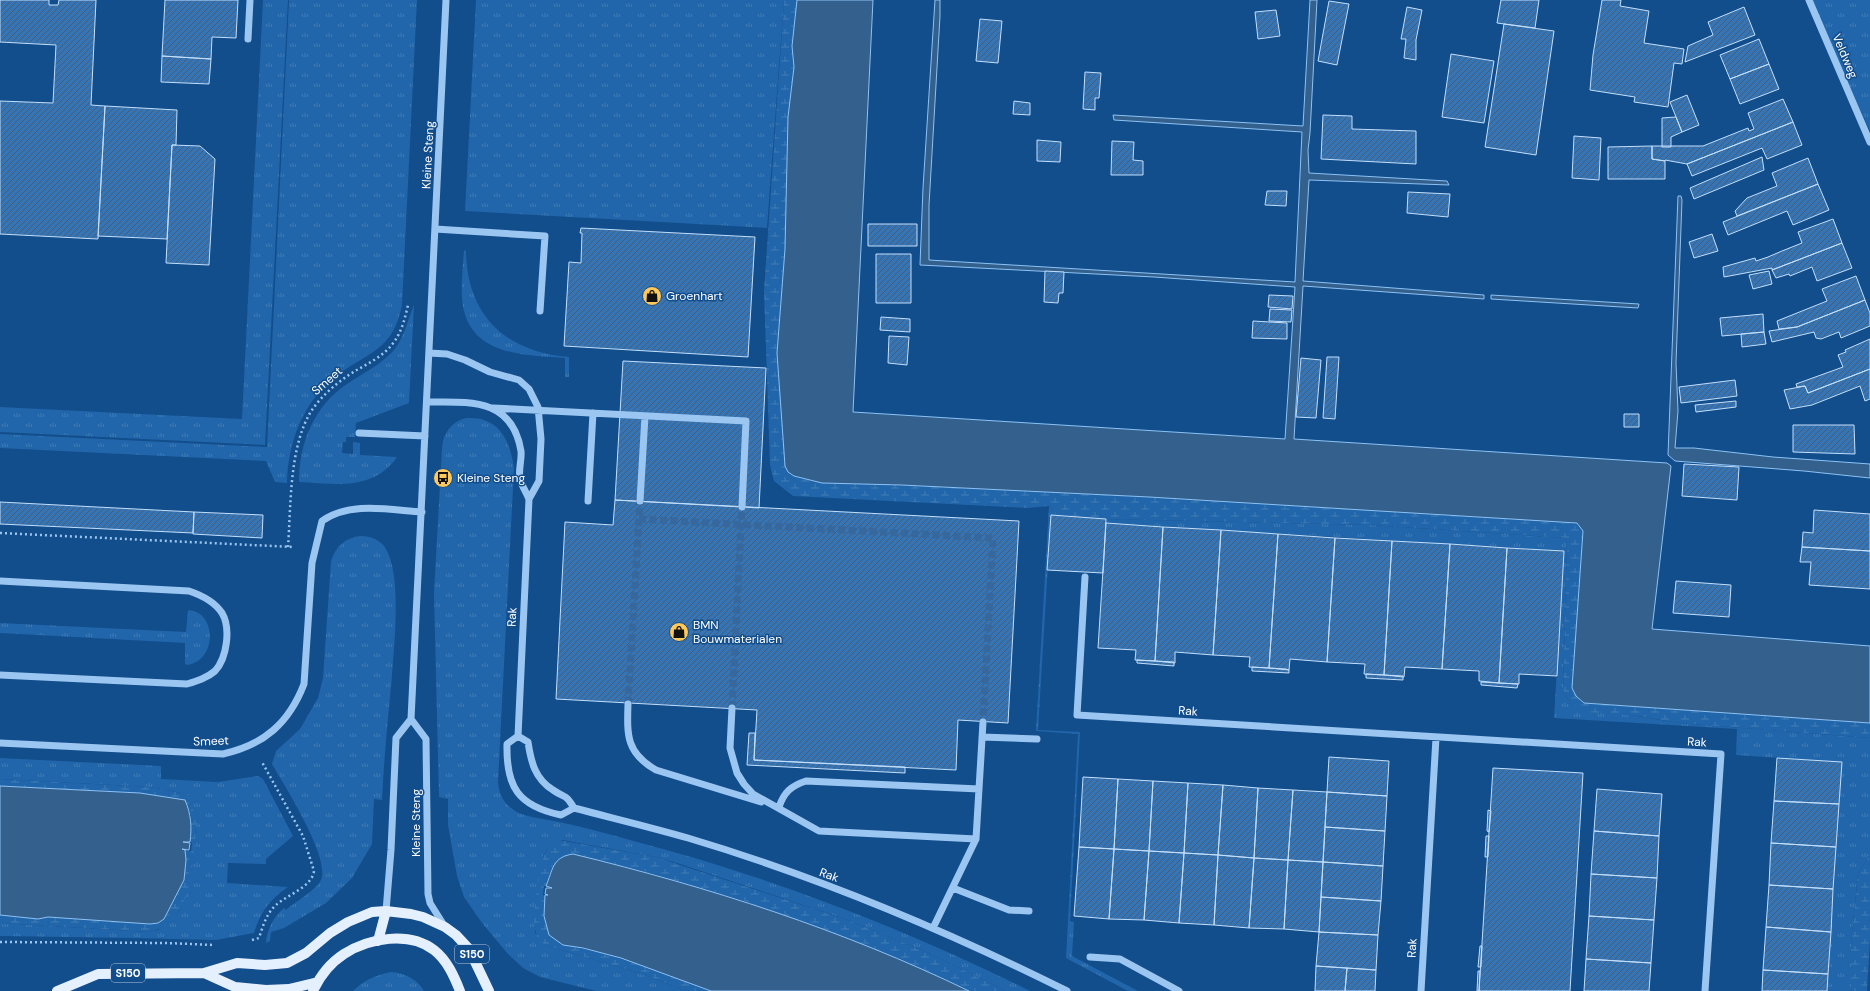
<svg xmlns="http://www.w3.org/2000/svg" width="1870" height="991" font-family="'DM Sans',sans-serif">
	<defs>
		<pattern id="grass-tufts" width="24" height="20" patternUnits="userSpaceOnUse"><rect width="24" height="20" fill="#2165aa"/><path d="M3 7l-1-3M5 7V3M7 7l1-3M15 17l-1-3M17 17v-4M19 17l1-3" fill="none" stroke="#427cb7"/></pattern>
		<pattern id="wetland-marsh" width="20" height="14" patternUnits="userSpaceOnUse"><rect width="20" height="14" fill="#2165aa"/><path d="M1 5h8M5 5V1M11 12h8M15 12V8" fill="none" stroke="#427cb7"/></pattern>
		<pattern id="building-hatch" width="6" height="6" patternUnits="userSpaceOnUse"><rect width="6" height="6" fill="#3674b4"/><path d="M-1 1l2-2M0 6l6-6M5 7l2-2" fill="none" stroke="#425e7b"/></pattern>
	</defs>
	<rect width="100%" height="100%" fill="#124d8c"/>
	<!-- grass -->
	<path fill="url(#grass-tufts)" d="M263,0H288L265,445L0,432V407L242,419Z
		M289,0H417L402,305C393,351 368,352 336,376C303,402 288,442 287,483L275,482L266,461L0,448V434L267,447Z
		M476,0H784L767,228L465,211Z
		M1811,0H1870V131L1869,129Z
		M464,250L466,251C467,316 506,352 569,357V377H565V358C523,355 467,356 462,299C461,283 463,266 464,250Z
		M414,305L409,403L356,423L355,437H346V442H343L342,453L353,454V442L360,443V455L397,457C374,491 335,484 299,482C299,443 314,406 347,384C363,373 381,365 394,350C405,336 407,321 414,305Z
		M466,418C499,416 510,440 514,468L498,782C499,792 502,801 511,808C521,817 541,818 554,821C579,826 605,833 630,840C768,876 902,927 1030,991H1006L931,954L845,919L680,864L656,857L562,840L547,849L543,856L535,912V933L547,946L640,973L686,991H596L540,977L523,968L508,954L482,923L464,897L457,876L448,825V799L439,797L434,594L442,448C443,433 451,422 466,418Z
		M1049,506L1051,507L1056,515H1051L1038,730L1080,732L1070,921L1074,922L1072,956L1138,991H1128L1066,958L1078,734L1036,731Z
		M1106,519L1370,525L1567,538L1563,690L1571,705L1679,723L1870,738V854L1858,873L1851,943V991H1827L1841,762L1736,755L1737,729L1554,718L1564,551L1106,523Z
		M360,536C371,536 381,540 386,549C402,576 394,645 392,676C388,717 384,759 382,800L374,799L372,844L352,878L326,903L284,928L271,932L270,941L266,943C267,929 274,916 284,908L286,910C295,902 316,890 321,880C331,858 284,785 272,764L276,751L300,729L318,698L323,678L331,561C336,546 345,538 360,536Z
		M189,610C218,613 216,661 188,665L185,664V643L0,633V623L186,632L188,611Z
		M0,758L161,766V779L218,782L258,776L263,779L293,836L266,859V864L228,863L227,883L288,887C270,899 260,913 254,933L216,940L131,938L0,936V923L149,932L158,930L179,911L196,831L187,794L150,787L0,779Z
		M391,972C405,973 417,979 424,991H353C364,980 376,975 391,972Z"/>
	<!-- wetland -->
	<path fill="url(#wetland-marsh)" d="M784,0H797L792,46L794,67L788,117L785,249L777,353L785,466L791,475L812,481L1149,497L1577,523L1583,531L1576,696L1584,703L1870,723V738L1679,723L1638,716L1586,712L1571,705L1563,690L1567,538L1370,525L1106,519L1056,515L1051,507L1049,506L1027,508L793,496L774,481L770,465L764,291Z
		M0,779L150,787L187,794C190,801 193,808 195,815C197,827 195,840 194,852C191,881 185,926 149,932L0,923V915L38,919L48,917L150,924L158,923L164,919L184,880L186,860L185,850L191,851L192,843L190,842L191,816L185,800L140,793L0,786Z
		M558,840L656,857L845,919L931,954L1006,991H969L879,952L744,901L650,873L573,854L551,871L546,886H544L543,895L545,896L544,916L563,945C614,953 663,973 711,991H686L640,973L547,946L538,940L534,926C535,907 537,866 546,851C549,846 553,843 558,840Z
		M1870,854V939L1867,991H1851V943L1858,873Z"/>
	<!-- water -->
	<path fill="#34608e" stroke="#8dc2f4" d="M797,0H873L853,412L1285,439L1295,287L1154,277L920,265L923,188L935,0H940V16L929,205V260L1295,282L1302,132L1114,120L1113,115L1303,126L1310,0H1317L1310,133L1308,150L1309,173L1447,181L1449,185L1309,180L1303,281L1484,295V299L1303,286L1294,439L1667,463L1671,466L1652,629L1870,646V723L1584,703L1576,696L1572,688L1583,531L1577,523L1149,497L901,485L822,483L794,476L788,472L785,466L777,353L785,249L788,117L794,67L792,46Z
		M1678,196H1681L1682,200L1676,363L1678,411L1675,448H1694L1773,457L1870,464V478L1804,471L1675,461L1668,455Z
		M1491,295L1639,304L1638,308L1491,299Z
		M0,786L140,793L185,800C191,814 192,827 190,842H183L190,843L189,850L182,849L185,850L186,860L184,880L164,919L158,923L150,924L48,917L38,919L0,915Z
		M573,854C709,887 843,930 969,991H711L621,958L583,948L563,945L549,935L544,916L545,895H548L545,894L546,888H552L546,886C553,870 552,857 573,854Z"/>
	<!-- building -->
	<path fill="url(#building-hatch)" stroke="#c2dffc" d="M0,0H49V5H58L59,0H96L91,105L105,106L98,239L0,234V101L53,103L56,45L0,42Z
		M165,0H238L236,38L212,37L211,59L162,56Z
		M1501,0H1539L1535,28L1497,23Z
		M1602,0H1621L1620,6L1649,11L1644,43L1684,49L1682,64L1674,63L1668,107L1634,102L1635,97L1590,90L1593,55Z
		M1329,1L1349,4L1337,65L1318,61Z
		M1407,7L1422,10L1416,40V60L1404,58L1406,39H1401Z
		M1744,7L1755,35L1685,62L1688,46L1713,35L1708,22Z
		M1276,10L1280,36L1258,39L1255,12Z
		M980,19L1002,21L998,63L976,61Z
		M1504,24L1554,31L1536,155L1485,147Z
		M1759,39L1769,64L1730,79L1720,55Z
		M1451,54L1494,61L1484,123L1442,117Z
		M162,56L211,59L209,84L161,82Z
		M1769,64L1779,89L1740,104L1730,79Z
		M1085,72L1101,73L1099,98H1095V110L1083,109Z
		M1687,95L1699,125L1682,132L1670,102Z
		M1783,99L1793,122L1687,164L1665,160V161L1652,159V146H1703L1748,128L1749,131L1754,129L1748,113Z
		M1014,101L1030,103V115L1013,114Z
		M105,106L177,110L176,145H172L167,239L98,236Z
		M1323,115L1352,116V129L1416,131V164L1321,159Z
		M1676,117L1682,132L1671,137V147H1662V118Z
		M1793,122L1802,145L1767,159L1762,148L1692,176L1687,164Z
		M1574,136L1601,138L1599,180L1572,178Z
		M1037,140L1061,142L1060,162L1037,161Z
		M1112,141L1134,142L1133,160L1143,161V175H1111Z
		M172,145L200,146L215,159L209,265L166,263Z
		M1652,146V159L1665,161V179H1608V147Z
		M1762,157L1764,170L1694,199L1690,188Z
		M1808,158L1818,184L1737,216L1735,211L1747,198L1777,186L1772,173Z
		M1818,184L1829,210L1793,225L1787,211L1728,235L1723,222Z
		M1267,191H1287L1286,206L1265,205Z
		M1408,192L1450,194L1448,217L1407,213Z
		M1833,219L1842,243L1772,270V268L1724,277L1723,267L1755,258L1756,261L1768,257L1782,251L1802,243L1798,232Z
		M868,224H917V246H868Z
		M581,228L755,237L748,357L564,346L569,262L581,263L582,233H580Z
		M1712,234L1718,251L1694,258L1689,242Z
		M1842,243L1852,268L1817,281L1812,267L1790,276L1789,274L1776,278L1772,270Z
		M876,254H911V303H876Z
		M1045,271L1064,272L1063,293H1059L1058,303L1044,302Z
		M1769,271L1772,284L1753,289L1749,275Z
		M1856,276L1865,300L1797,327L1779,329L1777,321L1827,301L1822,289Z
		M1269,295L1293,296L1292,309L1268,307Z
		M1865,300L1870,313V326L1841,338L1839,332L1821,339L1816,338L1814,332L1772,342L1769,331L1797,327Z
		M1270,309L1292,310L1291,322L1269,321Z
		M1763,314L1764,332L1722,336L1720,318Z
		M881,317L910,319V332L880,330Z
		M1253,321L1287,323V339L1252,338Z
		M1764,332L1766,344L1742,347L1741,334Z
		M889,336L909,337L907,365L888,363Z
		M1870,339V369L1808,393L1805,386L1797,387L1796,384L1843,367L1838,355L1846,352L1845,350Z
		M1327,357H1339L1335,419L1323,418Z
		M1301,358L1321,360L1316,418L1296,417Z
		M623,361L766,368L759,508L615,500Z
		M1870,369V399L1865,401L1860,386L1812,405L1790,409L1784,390L1805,386L1808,393Z
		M1735,380L1737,396L1681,403L1679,387Z
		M1736,401V407L1696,412L1695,405Z
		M1624,414H1639V427H1624Z
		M1793,425H1854L1855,454L1793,452Z
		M1684,464L1739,467L1737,500L1682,496Z
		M615,500L1019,521L1008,723L958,720L956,770L754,760L757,710L556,699L565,522L613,525Z
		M0,502L194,512L193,533L0,524Z
		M1814,510L1870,514V551L1802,547L1803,532L1813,533Z
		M194,512L263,515L262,538L193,534Z
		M1051,515L1106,519L1103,573L1047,570Z
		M1106,523L1163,527L1155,661L1135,660L1136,650L1098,648Z
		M1163,527L1221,530L1213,655L1175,652V663L1155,661Z
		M1221,530L1278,534L1269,668L1249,667L1250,657L1213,655Z
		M1278,534L1335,538L1327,662L1290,659L1289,670L1269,668Z
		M1335,538L1392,541L1384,675L1364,674L1365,664L1327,662Z
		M1392,541L1450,544L1442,669L1405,667L1404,677L1384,675Z
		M1450,544L1507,548L1499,683L1479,681V671L1442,669Z
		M1802,547L1870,551V589L1809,585L1811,562H1800Z
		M1507,548L1564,551L1557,676L1519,674V684L1499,683Z
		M1676,581L1731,585L1729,617L1673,613Z
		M1137,660L1174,662V666L1137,663Z
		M1252,667L1286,669L1289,670V673L1252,671Z
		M1366,674L1403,676V680L1366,678Z
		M1481,682L1518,684L1517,688L1481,685Z
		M749,733H755L754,760L905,767V773L747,765Z
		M1329,757L1389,761L1387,796L1327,792Z
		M1777,758L1842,762L1839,804L1774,801Z
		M1493,768L1583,773L1570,991H1479Z
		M1083,777L1118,779L1114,849L1079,847Z
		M1118,779L1153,781L1149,851L1114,849Z
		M1153,781L1188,783L1184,853L1149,851Z
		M1188,783L1223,785L1218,855L1184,853Z
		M1223,785L1258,788L1254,858L1218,855Z
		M1258,788L1293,790L1288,860L1254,858Z
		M1597,789L1662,794L1659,836L1594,831Z
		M1293,790L1327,792L1323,862L1288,860Z
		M1327,792L1387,796L1385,831L1325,827Z
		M1774,801L1839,804L1836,847L1771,843Z
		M1488,810L1491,811L1489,832L1487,831Z
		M1325,827L1385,831L1383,866L1323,862Z
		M1594,831L1659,836L1657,878L1591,874Z
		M1486,836H1489L1488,857H1485Z
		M1771,843L1836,847L1833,889L1769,885Z
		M1079,847L1114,849L1109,919L1074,916Z
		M1114,849L1149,851L1144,920L1109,919Z
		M1149,851L1184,853L1179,923L1144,920Z
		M1184,853L1218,855L1214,925L1179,923Z
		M1218,855L1254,858L1249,928L1214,925Z
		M1254,858L1288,860L1284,929L1249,928Z
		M1288,860L1323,862L1319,932L1284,929Z
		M1323,862L1383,866L1381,901L1321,897Z
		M1591,874L1657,878L1654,920L1589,916Z
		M1769,885L1833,889L1831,932L1766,927Z
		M1321,897L1381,901L1378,935L1319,932Z
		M1589,916L1654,920L1651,963L1586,959Z
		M1766,927L1831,932L1828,974L1763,970Z
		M1319,932L1378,935L1376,970L1316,966Z
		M1480,946H1482L1481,967H1478Z
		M1586,959L1651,963L1649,991H1584Z
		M1316,966L1347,968L1345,991H1315Z
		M1347,968L1376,970L1375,991H1345Z
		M1763,970L1828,974L1827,991H1762Z
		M1478,971H1480L1479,991H1477Z"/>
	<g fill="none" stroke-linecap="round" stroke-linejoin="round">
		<!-- minor-tunnel -->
		<path stroke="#36689d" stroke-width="7" stroke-dasharray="7 3.5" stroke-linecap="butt" d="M639,519L993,538L983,722
			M628,704L640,501
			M732,708L742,507"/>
		<!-- path -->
		<path stroke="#9bc6f1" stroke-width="2.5" stroke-dasharray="2 3" stroke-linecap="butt" d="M0,533L294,547
			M288,547C291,506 289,445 312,410C323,394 339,381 355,371C369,363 384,356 394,342C402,331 405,318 408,305
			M252,940L259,938C263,926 266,914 276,905C287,895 312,887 314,871L303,836L262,762
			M0,942L167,943L213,945"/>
		<!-- minor -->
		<path stroke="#9bc6f1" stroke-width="7" d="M1809,0L1870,142
			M248,39L250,0
			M435,229L545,236L540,311
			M429,353L447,354L465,360L490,372L519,380L529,389L538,407L541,439L539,481L529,499
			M427,402C469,402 512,397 521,451C522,460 518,470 520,479C522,486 526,492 529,499L518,736
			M493,408L746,421L742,507
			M359,433L425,436
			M588,501L593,413
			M640,501L645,416
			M1085,577L1077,715L1721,754L1705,991
			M0,581L189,591C201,595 214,601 222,613C231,628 227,658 215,671C207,678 197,681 187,684L0,675
			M628,704C627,735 626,753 656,770L761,802
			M732,708L730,748L737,773L744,784L753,794L819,831L976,839
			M411,719L426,739L428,894L430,903L445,927
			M518,736L507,744C506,787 518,806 561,815L574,808C612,818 650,827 688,838C819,877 945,930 1067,991
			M518,736L528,742C531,762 535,779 553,790C566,799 565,793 574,808
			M982,737L1037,739
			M0,743L223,754C264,745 289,723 304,684L312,563L322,521C350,501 390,510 422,512
			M779,807C784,792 791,786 806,781L979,789
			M953,888L1009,910L1029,911
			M386,911L391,850L396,738L411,719L446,0
			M933,928L976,839L983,722
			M1090,957L1120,959L1179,991
			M1421,991L1436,738"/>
		<!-- major -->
		<path stroke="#e5f0ff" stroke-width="10" d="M378,941L386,911
			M204,973L235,987L266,990L289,989L318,982
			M57,991L98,974L204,973L237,963L265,965L287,963L306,953L330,933L348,922L372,912L386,911L411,914L423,917L445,927L456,935L469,949L489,991
			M313,991C320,976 330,963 344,954C369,938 409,931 434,950C447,960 454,976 460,991"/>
	</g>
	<!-- icons -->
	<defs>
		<symbol id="shop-disc" viewBox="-11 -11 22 22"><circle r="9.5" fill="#ffc85b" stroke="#124d8c"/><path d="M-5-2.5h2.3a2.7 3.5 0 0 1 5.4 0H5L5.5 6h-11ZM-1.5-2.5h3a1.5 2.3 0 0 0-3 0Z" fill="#111"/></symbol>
		<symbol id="bus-disc" viewBox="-11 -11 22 22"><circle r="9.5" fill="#ffc85b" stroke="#124d8c"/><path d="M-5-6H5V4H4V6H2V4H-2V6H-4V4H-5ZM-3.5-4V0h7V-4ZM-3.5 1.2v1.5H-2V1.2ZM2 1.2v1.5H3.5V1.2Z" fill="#111"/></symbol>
	</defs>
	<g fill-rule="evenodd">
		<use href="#shop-disc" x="641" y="285" width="22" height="22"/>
		<use href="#bus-disc" x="432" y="467" width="22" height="22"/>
		<use href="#shop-disc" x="668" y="621" width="22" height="22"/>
	</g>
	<g text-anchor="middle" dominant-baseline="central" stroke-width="3" stroke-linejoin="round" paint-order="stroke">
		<!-- shield labels -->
		<g fill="#124d8c" stroke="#b8cadc" stroke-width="1">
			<rect x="455" y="945" width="34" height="18" rx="3"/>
			<rect x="111" y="964" width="34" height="18" rx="3"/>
		</g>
		<g font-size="11" font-weight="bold" fill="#fff">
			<text x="472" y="954">S150</text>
			<text x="128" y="973">S150</text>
		</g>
		<!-- street labels -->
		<g font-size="12" fill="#fff" stroke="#124d8c">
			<text transform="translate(1845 56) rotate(67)">Veldweg</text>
			<text transform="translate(428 155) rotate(-87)">Kleine Steng</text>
			<text transform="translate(327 381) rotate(-41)">Smeet</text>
			<text transform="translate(512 617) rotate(-87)">Rak</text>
			<text transform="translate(1188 711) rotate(4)">Rak</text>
			<text transform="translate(211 741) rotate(-2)">Smeet</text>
			<text transform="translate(1697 742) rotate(3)">Rak</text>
			<text transform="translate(416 823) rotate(-90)">Kleine Steng</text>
			<text transform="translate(829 875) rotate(20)">Rak</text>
			<text transform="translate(1412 948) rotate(-87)">Rak</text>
		</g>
		<!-- poi labels -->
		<g font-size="12" fill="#fff" stroke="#124d8c" text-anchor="start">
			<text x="666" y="296">Groenhart</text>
			<text x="457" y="478">Kleine Steng</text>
			<text x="693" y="625">BMN<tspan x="693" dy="14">Bouwmaterialen</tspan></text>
		</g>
	</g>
</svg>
